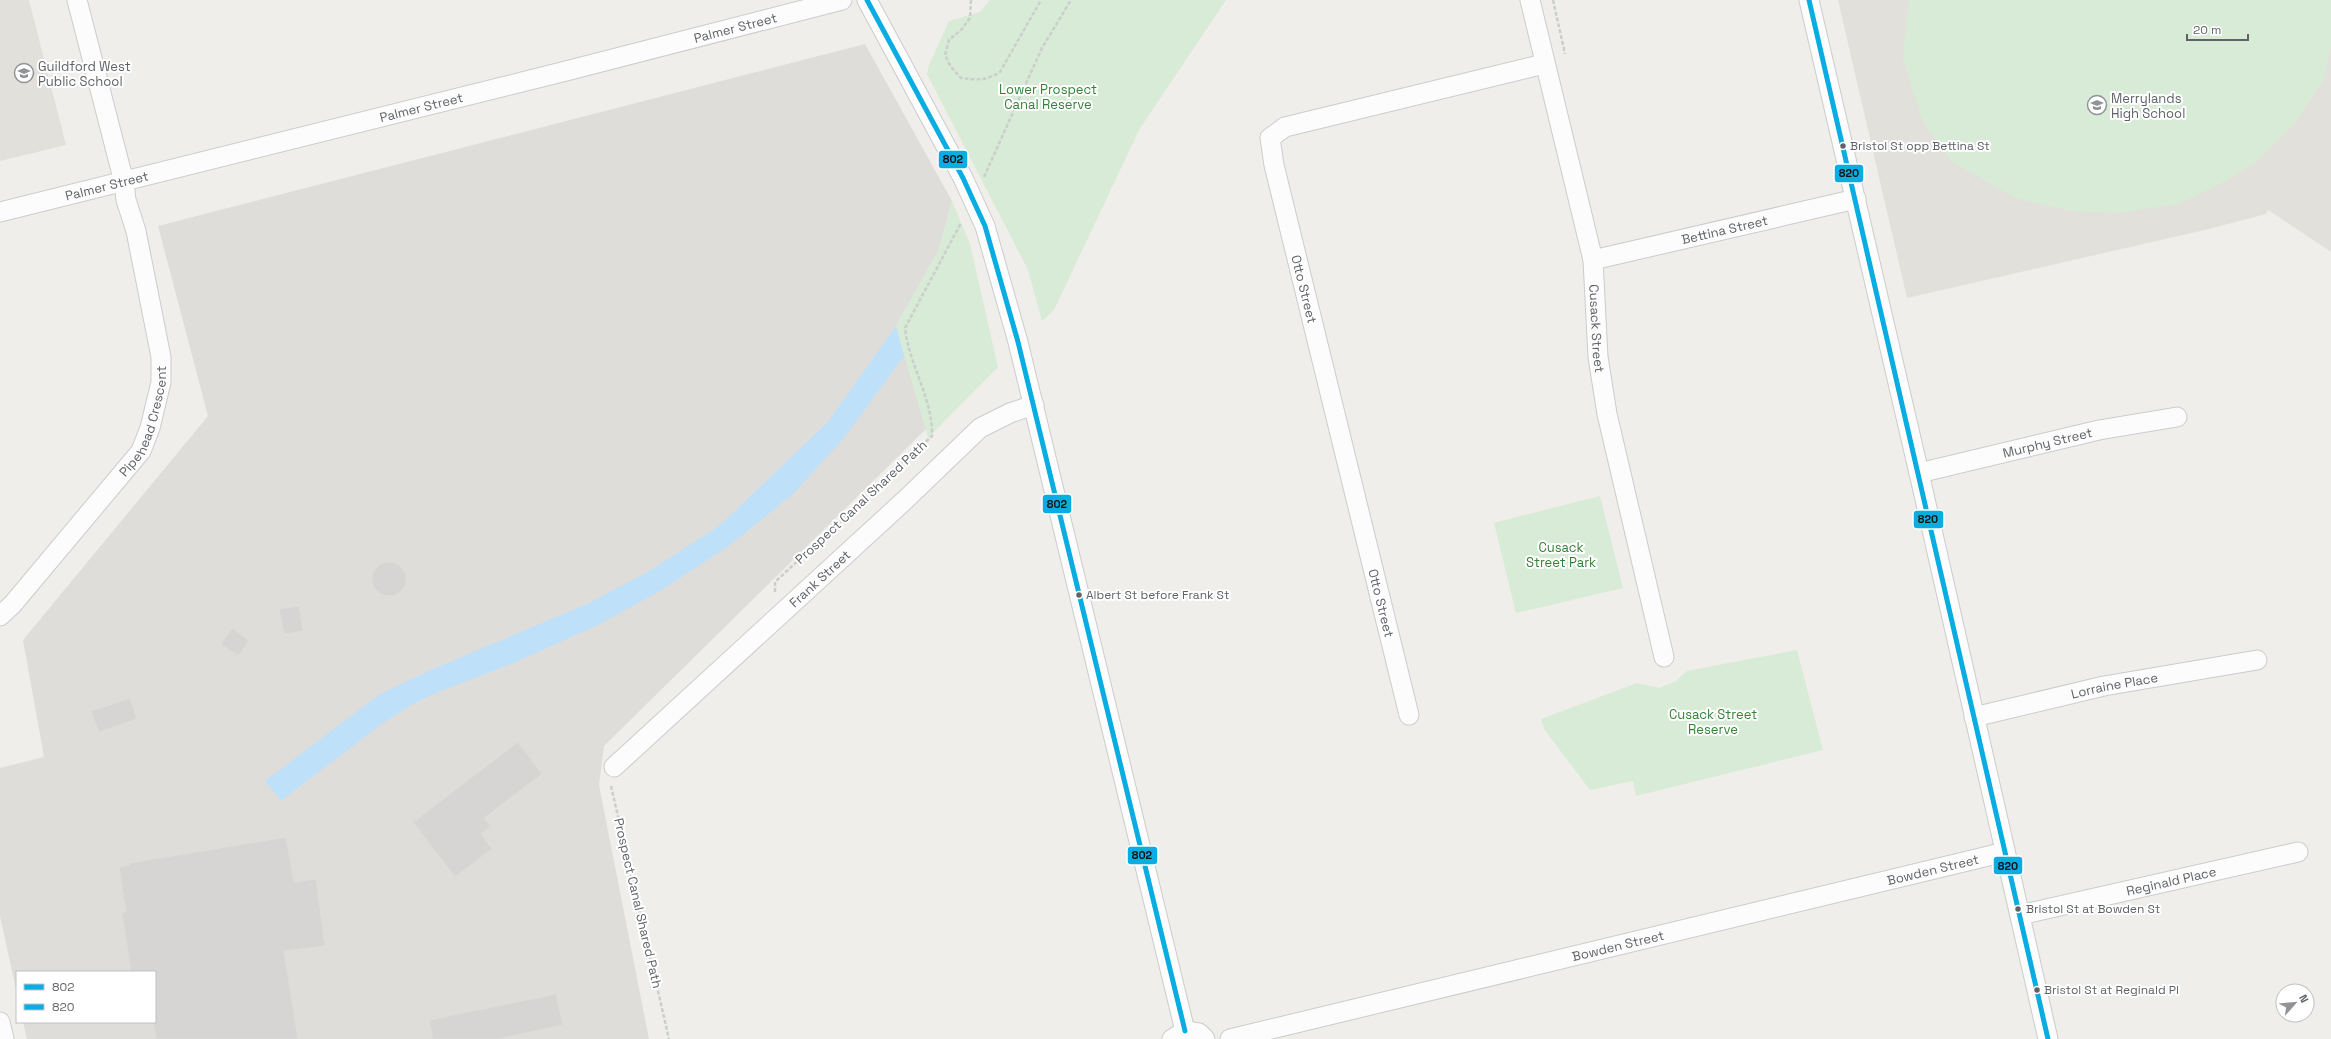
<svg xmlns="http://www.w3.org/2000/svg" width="2331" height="1039" font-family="'Space Grotesk',sans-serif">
	<rect width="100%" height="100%" fill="#efeeea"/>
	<!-- industrial -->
	<path fill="#dfddda" d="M865,44L952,201L939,250L896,326L926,429L604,746L599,785L649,1039H27L23,1022H155V972H17V994L0,916V768L44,757L23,640L208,416L158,226Z"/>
	<!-- education -->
	<path fill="#e2e0da" d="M0,0H29L66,145L0,161Z
		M1838,0H2331V252L2268,210L2266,214L2209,229L1907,298Z"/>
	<!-- green -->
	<path fill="#d8ebd6" d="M990,0H1226L1139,130L1054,310L1042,321L1028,270L927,74L929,65L949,21L980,12Z
		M1909,0H2331V46L2324,79L2295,123L2254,164L2220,184L2179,204L2119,213L2071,211L2015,198L1951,161L1922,120L1903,58Z
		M952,201L970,244L998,367L928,438L896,326L939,250Z
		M1600,496L1623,588L1516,613L1494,523Z
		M1797,650L1823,750L1636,796L1633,781L1590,790L1544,729L1541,719L1637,683L1659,688L1676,681L1687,671Z"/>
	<!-- water -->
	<path fill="#bfe0f9" d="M896,326L904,356L844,438L794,493L733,543L662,590L598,625L509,665L438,692L411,705L379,726L281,801L265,781L380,694L431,670L589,603L651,570L719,526L827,423Z"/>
	<!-- building -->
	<path fill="#d6d5d3" stroke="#deddd9" d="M372 579a17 17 0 1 1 34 0a17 17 0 1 1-34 0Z
		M299,606L303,631L284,634L279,609Z
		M232,628L249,641L238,656L221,644Z
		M130,698L137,719L99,732L91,711Z
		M518,742L542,774L484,818L491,826L481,834L492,849L455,877L413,822Z
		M286,837L294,882L316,879L325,946L284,951L298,1039H156L153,1022H155V972H131L122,913L126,912L119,867L129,865V863Z
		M556,994L563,1025L498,1039H433L429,1020Z"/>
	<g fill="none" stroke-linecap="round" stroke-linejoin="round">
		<defs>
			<g id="minor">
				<path d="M867,0L963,178"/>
				<path id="s1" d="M1530,0L1593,260L1598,357L1607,414L1664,657"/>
				<path d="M1809,0L1919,473L2048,1039"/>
				<path id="s2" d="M0,212L566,71L842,0"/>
				<path d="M985,226L1018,342L1185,1031"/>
				<path id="s3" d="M1593,260L1856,199"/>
				<path id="s4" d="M1919,473L2099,430L2177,417"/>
				<path id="s5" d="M0,616L12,605L141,451L150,428L161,382V357L136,231L126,200L124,182L77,0"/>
				<path d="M1409,715L1274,165L1270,138L1285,127L1544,64"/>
				<path id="s6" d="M1974,717L2104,686L2257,660"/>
				<path id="s7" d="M614,767L904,501L980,428L1010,413L1034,405"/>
				<path id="s8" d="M2020,915L2298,852"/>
				<path d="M0,1022L4,1039"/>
				<path d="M1172,1039L1185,1031L1199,1033L1205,1039"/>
				<path id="s9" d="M1230,1039L2005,852"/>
			</g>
		</defs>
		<!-- minor casing -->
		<use href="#minor" stroke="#cbcccc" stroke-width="21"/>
		<!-- path -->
		<path stroke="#cacfcc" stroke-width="2.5" stroke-dasharray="4 2" stroke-linecap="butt" d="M971,0L970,18L961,30L949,40L945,55L951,67L961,78C978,80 985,81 1000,72L1041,0
			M1553,0L1565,54
			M984,177L1042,48L1071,0
			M775,592V582L932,436C933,399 909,365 905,328L961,223
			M611,786L669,1039"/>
		<!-- minor -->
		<use href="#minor" stroke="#fdfcfc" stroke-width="19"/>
		<defs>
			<path id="minor-bridge" d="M963,178L985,226"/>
		</defs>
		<!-- minor-bridge casing -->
		<use href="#minor-bridge" stroke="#cbcccc" stroke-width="21" stroke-linecap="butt"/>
		<!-- minor-bridge -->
		<use href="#minor-bridge" stroke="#fdfcfc" stroke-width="19"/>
		<defs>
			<path id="bus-1" d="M867,0L963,178L985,226L1018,342L1185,1031"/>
			<path id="bus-2" d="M1809,0L2048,1039"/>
		</defs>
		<!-- bus-1 casing -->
		<use href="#bus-1" stroke="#fff" stroke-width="8"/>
		<!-- bus-2 casing -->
		<use href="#bus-2" stroke="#fff" stroke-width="8"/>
		<!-- bus-1 -->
		<use href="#bus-1" stroke="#0aade2" stroke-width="5"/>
		<!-- bus-2 -->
		<use href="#bus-2" stroke="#0aade2" stroke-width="5"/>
	</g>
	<!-- icons -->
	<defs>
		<symbol id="school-ring" viewBox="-11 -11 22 22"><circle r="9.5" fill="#fff" stroke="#919496" stroke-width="1.5"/><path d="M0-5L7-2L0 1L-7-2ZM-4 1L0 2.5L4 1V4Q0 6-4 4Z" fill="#919496"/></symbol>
	</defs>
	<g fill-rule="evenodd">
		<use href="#school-ring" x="13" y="62" width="22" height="22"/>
		<use href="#school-ring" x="2086" y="94" width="22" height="22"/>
	</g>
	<!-- markers -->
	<g fill="#5f6368" stroke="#fff" stroke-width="1.5">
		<circle cx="1843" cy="146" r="3.5"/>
		<circle cx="1079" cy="595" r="3.5"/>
		<circle cx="2018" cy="909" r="3.5"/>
		<circle cx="2037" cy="990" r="3.5"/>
	</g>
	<g text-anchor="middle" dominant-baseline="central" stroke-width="4" stroke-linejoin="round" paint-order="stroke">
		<!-- bus labels -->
		<g font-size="12" fill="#5f6368" stroke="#fff" text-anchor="start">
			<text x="1850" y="146">Bristol St opp Bettina St</text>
			<text x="1086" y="595">Albert St before Frank St</text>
			<text x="2026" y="909">Bristol St at Bowden St</text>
			<text x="2044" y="990">Bristol St at Reginald Pl</text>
		</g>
		<!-- street labels -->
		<g font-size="13" fill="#5f6368" stroke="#fff">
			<text stroke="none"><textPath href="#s2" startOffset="758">Palmer Street</textPath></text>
			<text stroke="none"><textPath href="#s2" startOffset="434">Palmer Street</textPath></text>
			<text stroke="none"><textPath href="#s2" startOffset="110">Palmer Street</textPath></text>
			<text stroke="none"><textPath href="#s3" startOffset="135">Bettina Street</textPath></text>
			<text transform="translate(1304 289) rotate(76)">Otto Street</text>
			<text stroke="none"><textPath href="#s1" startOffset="336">Cusack Street</textPath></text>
			<text stroke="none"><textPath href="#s5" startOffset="246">Pipehead Crescent</textPath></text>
			<text stroke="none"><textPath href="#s4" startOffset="132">Murphy Street</textPath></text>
			<text transform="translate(861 502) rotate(-43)">Prospect Canal Shared Path</text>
			<text stroke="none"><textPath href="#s7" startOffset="279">Frank Street</textPath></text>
			<text transform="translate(1381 603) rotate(76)">Otto Street</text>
			<text stroke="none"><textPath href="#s6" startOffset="144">Lorraine Place</textPath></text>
			<text stroke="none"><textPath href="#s9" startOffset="723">Bowden Street</textPath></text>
			<text stroke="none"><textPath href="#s8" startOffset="155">Reginald Place</textPath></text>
			<text transform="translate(638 903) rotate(77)">Prospect Canal Shared Path</text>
			<text stroke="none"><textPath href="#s9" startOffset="399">Bowden Street</textPath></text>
		</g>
		<!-- poi labels -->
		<g font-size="13" fill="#5f6368" stroke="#fff" text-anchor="start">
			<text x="38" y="66">Guildford West<tspan x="38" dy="15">Public School</tspan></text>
			<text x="2111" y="98">Merrylands<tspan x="2111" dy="15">High School</tspan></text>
		</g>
		<!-- park labels -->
		<g font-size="13" fill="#348238" stroke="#fff">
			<text x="1048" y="89">Lower Prospect<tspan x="1048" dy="15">Canal Reserve</tspan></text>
			<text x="1561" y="547">Cusack<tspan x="1561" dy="15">Street Park</tspan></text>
			<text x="1713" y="714">Cusack Street<tspan x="1713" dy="15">Reserve</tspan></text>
		</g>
	</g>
	<g stroke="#fff" stroke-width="1.5">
		<rect x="938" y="150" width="30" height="19" rx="4" fill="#0aade2"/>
		<rect x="1834" y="164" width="30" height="19" rx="4" fill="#0aade2"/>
		<rect x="1042" y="494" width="30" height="20" rx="4" fill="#0aade2"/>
		<rect x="1913" y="510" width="31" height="19" rx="4" fill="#0aade2"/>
		<rect x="1127" y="846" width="31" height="19" rx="4" fill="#0aade2"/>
		<rect x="1993" y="856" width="30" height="19" rx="4" fill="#0aade2"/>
	</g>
	<g font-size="11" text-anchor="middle" font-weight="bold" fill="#111">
		<text x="953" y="163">802</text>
		<text x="1849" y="177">820</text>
		<text x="1057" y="508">802</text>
		<text x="1928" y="523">820</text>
		<text x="1142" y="859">802</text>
		<text x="2008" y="870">820</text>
	</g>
	<!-- legend -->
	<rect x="16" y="971" width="140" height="52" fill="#ffffff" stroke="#bfc1c3"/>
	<rect x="24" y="984" width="20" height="6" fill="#0aade2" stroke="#bfc1c3"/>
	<text x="52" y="991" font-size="12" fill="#5f6368">802</text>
	<rect x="24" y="1004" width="20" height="6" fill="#0aade2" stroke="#bfc1c3"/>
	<text x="52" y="1011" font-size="12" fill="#5f6368">820</text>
	<!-- north arrow -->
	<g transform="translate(2295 1003) rotate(63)"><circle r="19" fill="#ffffff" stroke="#bfc1c3"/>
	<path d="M0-3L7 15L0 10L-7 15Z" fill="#919496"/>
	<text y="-6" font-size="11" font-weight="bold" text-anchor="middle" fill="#5f6368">N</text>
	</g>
	<!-- scale -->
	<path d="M2187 34v6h61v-6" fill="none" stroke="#5f6368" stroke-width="2"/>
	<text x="2193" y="34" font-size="12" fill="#5f6368" stroke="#ffffff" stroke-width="3" paint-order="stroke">20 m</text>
</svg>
